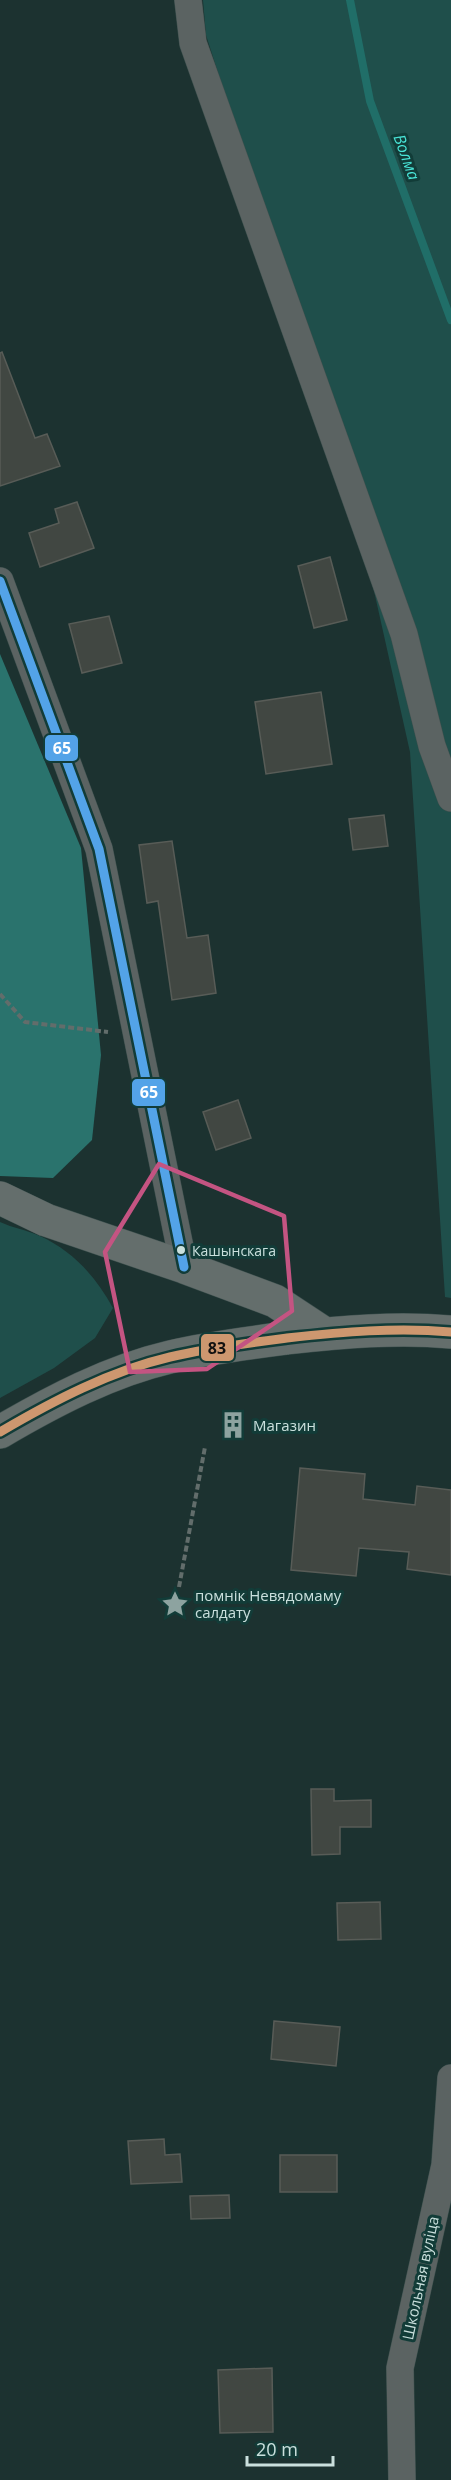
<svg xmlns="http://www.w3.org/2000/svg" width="451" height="2480" font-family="'Open Sans',sans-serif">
	<rect width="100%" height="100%" fill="#1c3230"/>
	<!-- green -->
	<path fill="#1f4f4b" d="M203,0H451V1298L445,1297L410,752L351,488L206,35Z
		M0,1222C13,1228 27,1230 40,1236C74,1252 95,1276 113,1308L95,1338L54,1368L0,1398Z"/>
	<!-- forest -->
	<path fill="#2a736d" d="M0,654L81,848L101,1055L92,1140L53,1178L0,1176Z"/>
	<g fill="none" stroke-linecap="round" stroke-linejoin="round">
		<!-- stream -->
		<path stroke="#206e68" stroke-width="8" d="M350,0L370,101L451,320"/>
	</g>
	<!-- building -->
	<path fill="#414742" stroke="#585c57" stroke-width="1.5" d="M2,352L35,438L47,434L60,466L0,486V353Z
		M77,502L94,548L40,567L29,533L59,523L55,509Z
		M330,557L347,620L314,628L298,566Z
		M109,616L122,663L82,673L69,624Z
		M321,692L332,764L266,774L255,702Z
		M384,815L388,846L353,850L349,819Z
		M172,841L187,938L208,935L216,993L172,1000L158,901L147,903L139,845Z
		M238,1100L251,1138L216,1150L203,1112Z
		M300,1468L365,1474L363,1499L415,1505L417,1486L451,1490V1575L407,1569L409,1552L359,1548L356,1576L291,1570Z
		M311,1789H334V1801L371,1800V1827H340V1854L312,1855Z
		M380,1902L381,1939L338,1940L337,1903Z
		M274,2021L340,2027L336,2066L271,2059Z
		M164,2139L165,2155L180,2154L182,2182L131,2184L128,2141Z
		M280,2155H337V2192H280Z
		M229,2195L230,2218L191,2219L190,2196Z
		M272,2368L273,2432L220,2433L218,2370Z"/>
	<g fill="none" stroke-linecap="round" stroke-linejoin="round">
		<defs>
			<path id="street" d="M188,0L193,43L404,634L432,746L451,798
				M0,581L99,849L184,1267
				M402,2480L400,2368L445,2165L451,2078"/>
			<path id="secondary" d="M0,1198L46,1220L184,1267L275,1301L325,1334
				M0,1432C53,1401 110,1371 170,1357C208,1348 248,1343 287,1338C342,1332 396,1327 451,1332"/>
		</defs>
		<!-- street casing -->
		<use href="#street" stroke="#3d504e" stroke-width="28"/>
		<!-- secondary casing -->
		<use href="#secondary" stroke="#3d504e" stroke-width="34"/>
		<!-- path -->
		<path stroke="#626d6b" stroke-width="4" stroke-dasharray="6 3" stroke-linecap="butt" d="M0,994L25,1022L108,1032
			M179,1587L205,1447"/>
		<!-- street -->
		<use href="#street" stroke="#5b6362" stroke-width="27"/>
		<!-- secondary -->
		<use href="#secondary" stroke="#646e6c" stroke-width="33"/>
		<defs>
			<path id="bus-1" d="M0,581L99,849L184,1267"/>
			<path id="bus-2" d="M0,1432C53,1401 110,1371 170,1357C208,1348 248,1343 287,1338C342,1332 396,1327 451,1332"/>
		</defs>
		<!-- bus-1 casing -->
		<use href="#bus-1" stroke="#123c38" stroke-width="14"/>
		<!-- bus-2 casing -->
		<use href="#bus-2" stroke="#123c38" stroke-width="14"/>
		<!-- bus-1 -->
		<use href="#bus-1" stroke="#53a3e8" stroke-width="9"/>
		<!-- bus-2 -->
		<use href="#bus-2" stroke="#cd976f" stroke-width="9"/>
	</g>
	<!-- marked area -->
	<path fill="none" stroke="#c45482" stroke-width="4.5" stroke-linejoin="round" d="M159,1164L284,1216L292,1311L207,1369L130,1372L105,1252Z"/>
	<!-- icons -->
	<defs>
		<symbol id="building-bare" viewBox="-9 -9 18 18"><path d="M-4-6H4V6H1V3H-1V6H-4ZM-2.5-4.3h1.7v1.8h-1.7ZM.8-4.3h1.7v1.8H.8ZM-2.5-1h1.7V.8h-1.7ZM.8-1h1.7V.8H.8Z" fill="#8da3a0" stroke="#123c38" stroke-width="2.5" paint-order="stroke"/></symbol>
		<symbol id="sight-bare" viewBox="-9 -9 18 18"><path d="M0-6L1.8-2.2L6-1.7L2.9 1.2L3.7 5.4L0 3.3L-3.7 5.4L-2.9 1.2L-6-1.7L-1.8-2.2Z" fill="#8da3a0" stroke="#123c38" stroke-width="2.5" paint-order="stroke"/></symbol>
	</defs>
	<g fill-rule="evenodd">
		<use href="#building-bare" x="214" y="1406" width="38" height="38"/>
		<use href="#sight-bare" x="156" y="1585" width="38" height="38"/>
	</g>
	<!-- markers -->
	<circle fill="#cae0dd" stroke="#123c38" stroke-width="2" cx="181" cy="1250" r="5"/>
	<g text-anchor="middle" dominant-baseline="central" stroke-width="6" stroke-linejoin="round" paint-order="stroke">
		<!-- bus labels -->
		<g font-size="14" fill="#cae0dd" stroke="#123c38" text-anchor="start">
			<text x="192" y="1250">Кашынскага</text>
		</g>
		<!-- poi labels -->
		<g font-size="15" fill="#cae0dd" stroke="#123c38" text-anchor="start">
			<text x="253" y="1425">Магазин</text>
			<text x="195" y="1595">помнік Невядомаму<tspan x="195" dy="17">салдату</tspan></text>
		</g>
		<!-- street labels -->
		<g font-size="15" fill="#cae0dd" stroke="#123c38">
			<text transform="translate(420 2278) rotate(-78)">Школьная вуліца</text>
		</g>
		<!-- water labels -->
		<g font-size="16" font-style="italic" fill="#49e3d6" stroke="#123c38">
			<text transform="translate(407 157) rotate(70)">Волма</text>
		</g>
	</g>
	<g stroke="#123c38" stroke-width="2">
		<rect x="44" y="734" width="35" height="28" rx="6" fill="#53a3e8"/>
		<rect x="131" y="1078" width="35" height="29" rx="6" fill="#53a3e8"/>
		<rect x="200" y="1333" width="35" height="29" rx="6" fill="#cd976f"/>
	</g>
	<g font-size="16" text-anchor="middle" font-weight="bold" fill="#fff">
		<text x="62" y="754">65</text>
		<text x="149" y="1098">65</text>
	</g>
	<g font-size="16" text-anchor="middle" font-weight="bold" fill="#111">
		<text x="217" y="1354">83</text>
	</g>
	<!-- scale -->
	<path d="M247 2456v9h86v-9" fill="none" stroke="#cae0dd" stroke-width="3"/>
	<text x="256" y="2456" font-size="18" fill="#cae0dd" stroke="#123c38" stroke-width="4.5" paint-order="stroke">20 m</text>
</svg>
